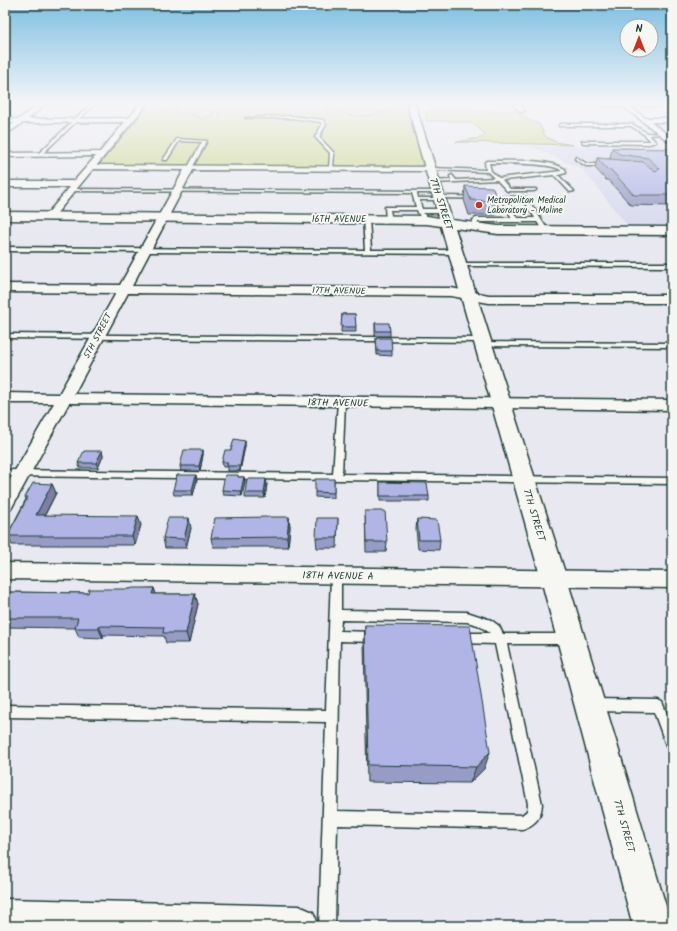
<svg xmlns="http://www.w3.org/2000/svg" width="677" height="931" font-family="Kalam,sans-serif">
	<rect width="100%" height="100%" fill="#e8e9f0"/>
	<filter id="ink" filterUnits="userSpaceOnUse"><feTurbulence type="fractalNoise" baseFrequency=".025" numOctaves="2"/><feDisplacementMap in="SourceGraphic" scale="8" xChannelSelector="R" yChannelSelector="G"/><feConvolveMatrix kernelMatrix="1 2 1 2 8 2 1 2 1" color-interpolation-filters="sRGB"/></filter>
	<g filter="url(#ink)">
		<!-- built -->
		<path fill="#d7d9ed" d="M530,146H667L672,150V225H627L582,169Z"/>
		<!-- green -->
		<path fill="#cad588" stroke="#74895e" d="M148,104H408L423,164L418,167L99,165L138,118L141,111Z
			M462,108L487,111H515L524,118L539,124L546,137L556,142L573,145L456,142L481,138L485,134L472,123L453,121H426V112L434,109Z"/>
		<g fill="none" stroke-linecap="round" stroke-linejoin="round">
			<defs>
				<path id="service" d="M91,104H95L40,156H38V154Z
					M600,104H672V106H601Z
					M291,116L323,120L326,125L319,137L334,153L333,169L329,168L330,153L315,137L322,125L321,122L291,118H245Z
					M560,124H632L647,133L664,134L649,135L656,142L649,144L583,143L582,141H651L645,135L631,126H559Z
					M177,139L207,141L192,168L188,167L202,142L179,141L167,160H163Z
					M576,157L587,164H608L610,165L608,166H586L575,159Z
					M487,161C509,161 547,158 565,169L566,173L558,175L574,191L570,192L554,175L502,180L510,189H536V190L534,191H507L497,180L434,183L432,181L451,180L450,176L452,175L456,180L494,178L488,172L430,170L428,169L430,168L486,170L485,162ZM489,163C505,164 552,162 562,171L499,178L491,171Z
					M71,189L437,191L439,192V193H417L418,198H437L439,196L525,197L527,198L548,230L543,231L537,222H478L476,228H472L473,220L476,218H512L501,199L441,198L439,200H419L422,209H443L446,211L443,213H423L430,220L427,222L419,215L417,210H390L392,220L389,222L386,220L385,207H416L412,193L69,191V189ZM506,199H523L535,218H517Z
					M366,217L369,219L371,250H456L459,252L456,254L5,251V247L365,250L363,219Z
					M460,263H672V267L458,266L457,265Z
					M5,334L482,338L486,340L483,342L672,343V347L483,346L479,344L482,342L5,338Z
					M338,401H341L345,403L342,474L672,478V484L5,476V470L333,474Z
					M336,572L340,573L341,576V610L467,612L491,620L499,626L503,634H568L572,635L574,639L572,643L568,644H507L542,804C541,818 536,824 523,829L337,825L335,926H319L326,722L5,717V705L326,710L331,576L332,573ZM341,620L467,622L478,625L490,633H460L456,634L454,638L456,642L460,643L495,644L528,804L527,811L522,815L337,811L340,641L374,642L378,641L380,637L378,633L374,632L340,631Z
					M593,699L658,700L662,702L672,726V750L667,748L654,712L593,711L589,709L587,705L589,701Z"/>
				<path id="minor" d="M39,104H46L28,119L129,118L140,104H147L97,165L430,167L434,169L430,171L193,170L132,286L451,288L489,295H672V303H489L451,296L128,293L74,394L672,400V410L69,403L11,509L5,510V488L54,403H5V393L59,394L116,293L5,292V284L120,285L184,170L93,169L52,219H46L44,217L46,215L70,187H5V181H74L96,156L5,157V153L100,152L125,122L23,123L5,135V130L14,123H5V119H19Z
					M513,104H520L525,111L520,112Z
					M620,104H627L645,118H672V122H651L672,138V144Z
					M5,563L672,572V588L5,579Z"/>
				<path id="tertiary" d="M407,104H415L452,220L498,226L672,227V235L498,234L455,228L567,579L672,926H633L541,579L441,226L427,224L5,220V212L427,216L439,218Z
					M5,899L299,906L313,912L319,926H5Z"/>
			</defs>
			<!-- service casing -->
			<use href="#service" stroke="#1f3d34" stroke-width="3"/>
			<!-- minor casing -->
			<use href="#minor" stroke="#1f3d34" stroke-width="3"/>
			<!-- tertiary casing -->
			<use href="#tertiary" stroke="#1f3d34" stroke-width="3"/>
			<!-- path -->
			<path stroke="#1f3d34" stroke-width="1" stroke-dasharray="1.5 1.5" stroke-linecap="butt" d="M178,104L179,105L162,110L166,113L174,110L180,114L185,112L202,119L211,117L214,111L221,113L225,104
				M201,104H205
				M340,104L326,110H340C352,122 387,113 400,106
				M353,104L374,106V104
				M302,109L308,104
				M314,111L320,104"/>
			<!-- service -->
			<use href="#service" fill="#f6f6f2" fill-rule="evenodd"/>
			<!-- minor -->
			<use href="#minor" fill="#f6f6f2" fill-rule="evenodd"/>
			<!-- tertiary -->
			<use href="#tertiary" fill="#f6f6f2" fill-rule="evenodd"/>
		</g>
		<!-- wall -->
		<path fill="#979cc6" stroke="#1f3d34" d="M612,148L672,149V207H671L669,206L631,205L608,180H606L595,168L597,158L611,159L610,158Z
			M465,186L498,201L496,215H469L464,200Z
			M342,314H355L356,332H341Z
			M375,323L390,331V336H375Z
			M376,338L392,351V356L377,355Z
			M245,441V446L240,471H228V467H223L222,462L231,450Z
			M203,450V455L200,471H181L180,466Z
			M102,451L103,456L98,468H80L78,463Z
			M238,477H244L245,482L242,496L223,495L222,490Z
			M334,479V498L315,497V492Z
			M197,480L193,495H174L173,490Z
			M380,482L429,496V501H380Z
			M52,484L56,493L45,515L141,525L135,545H12L7,536L26,499L25,497Z
			M267,484L265,498H245V493Z
			M365,511L387,542L386,552H366Z
			M289,517L290,527L288,547H213L211,538Z
			M338,518L337,548H317L316,538Z
			M417,519L440,540L439,550L418,549L416,529Z
			M191,528L186,548H165L163,538Z
			M154,588L156,594H195L198,604L189,643H166L164,636L103,635V638L79,637L75,628L5,627V592L88,593L131,589Z
			M365,625L484,769L470,783L367,782L364,643Z"/>
		<!-- shaded-wall -->
		<path fill="#7b7fa1" stroke="#1f3d34" d="M245,441V446L240,471V466Z
			M203,450V455L200,471L199,466Z
			M102,451L103,456L98,468L96,463Z
			M196,475L197,480L193,495L192,490Z
			M244,477L245,482L242,496L241,491Z
			M266,479L267,484L265,498L264,493Z
			M52,484L56,493L40,524L36,515Z
			M138,516L141,525L135,545L132,536Z
			M289,517L290,527L288,547L287,537Z
			M189,518L191,528L186,548L184,539Z
			M154,588L157,598L152,594Z
			M195,594L198,604L189,643L186,633Z
			M99,626L103,635V638L98,628Z
			M490,752L484,769L470,783L476,767Z"/>
		<!-- building -->
		<path fill="#b0b5e6" stroke="#1f3d34" d="M612,148L672,149V195H634L611,170H608L597,158L643,162L655,171L660,169L648,158L619,154Z
			M465,186L492,187L498,201L471,200Z
			M342,314H355L356,327H341Z
			M375,323H389L390,331H376Z
			M376,338H391L392,351H377Z
			M234,439L245,441L240,466H227L228,462H222L225,450H231Z
			M184,450H203L199,466H180Z
			M84,451H102L96,463H78Z
			M177,475H196L192,490H173Z
			M225,475H238V477H244L241,491L222,490Z
			M247,479H266L264,493H245Z
			M315,479H334V493L315,492Z
			M380,482L427,483L429,496H380Z
			M33,483L52,484L36,515L138,516L132,536H7L28,497H25Z
			M365,511H385L387,542H366Z
			M269,517H289L287,537L211,538L215,518Z
			M168,518H189L184,539L163,538Z
			M317,518H338L337,538H316Z
			M417,519L437,520L440,540H419Z
			M132,588H154L152,594H195L186,633H163L164,627L99,626L98,628H75L78,618H5V592L88,593L89,589H131Z
			M365,625L470,626L490,752L476,767L368,765Z"/>
	</g>
	<!-- sky -->
	<linearGradient id="sky" x2="0" y2="1"><stop stop-color="#7ebfe2"/><stop offset="0.44" stop-color="#f5f5f8"/><stop offset="1" stop-color="#f5f5f8" stop-opacity="0"/></linearGradient>
	<rect width="677" height="235" fill="url(#sky)"/>
	<!-- markers -->
	<circle fill="#c8321e" stroke="#f6f6f2" stroke-width="1.5" cx="479" cy="205" r="4"/>
	<g text-anchor="middle" dominant-baseline="central" stroke-width="4" stroke-linejoin="round" paint-order="stroke">
		<!-- far-poi labels -->
		<g font-size="9" fill="#1f3d34" stroke="#f6f6f2" text-anchor="start">
			<text x="487" y="200">Metropolitan Medical<tspan x="487" dy="10">Laboratory - Moline</tspan></text>
		</g>
		<!-- far-street labels -->
		<g font-size="9" fill="#1f3d34" stroke="#f6f6f2">
			<text x="339" y="219">16TH AVENUE</text>
			<text transform="translate(339 291) rotate(1)">17TH AVENUE</text>
			<text transform="translate(98 336) rotate(-62)">5TH STREET</text>
		</g>
		<!-- street labels -->
		<g font-size="10" fill="#1f3d34" stroke="#f6f6f2">
			<text transform="translate(441 204) rotate(72)">7TH STREET</text>
			<text transform="translate(338 403) rotate(1)">18TH AVENUE</text>
			<text transform="translate(534 515) rotate(73)">7TH STREET</text>
			<text transform="translate(338 576) rotate(1)">18TH AVENUE A</text>
			<text transform="translate(624 826) rotate(74)">7TH STREET</text>
		</g>
	</g>
	<!-- margin -->
	<rect width="677" height="931" fill="none" stroke="#f6f6f2" stroke-width="20"/>
	<rect x="10" y="10" width="657" height="911" fill="none" stroke="#1f3d34" stroke-width="1.5" filter="url(#ink)"/>
	<!-- north arrow -->
	<g transform="translate(639 38)"><circle r="19" fill="#f6f6f2" stroke="#a0aca6"/>
	<path d="M0-3L7 15L0 10L-7 15Z" fill="#c8321e"/>
	<text y="-6" font-size="11" font-weight="bold" text-anchor="middle" fill="#1f3d34">N</text>
	</g>
</svg>
